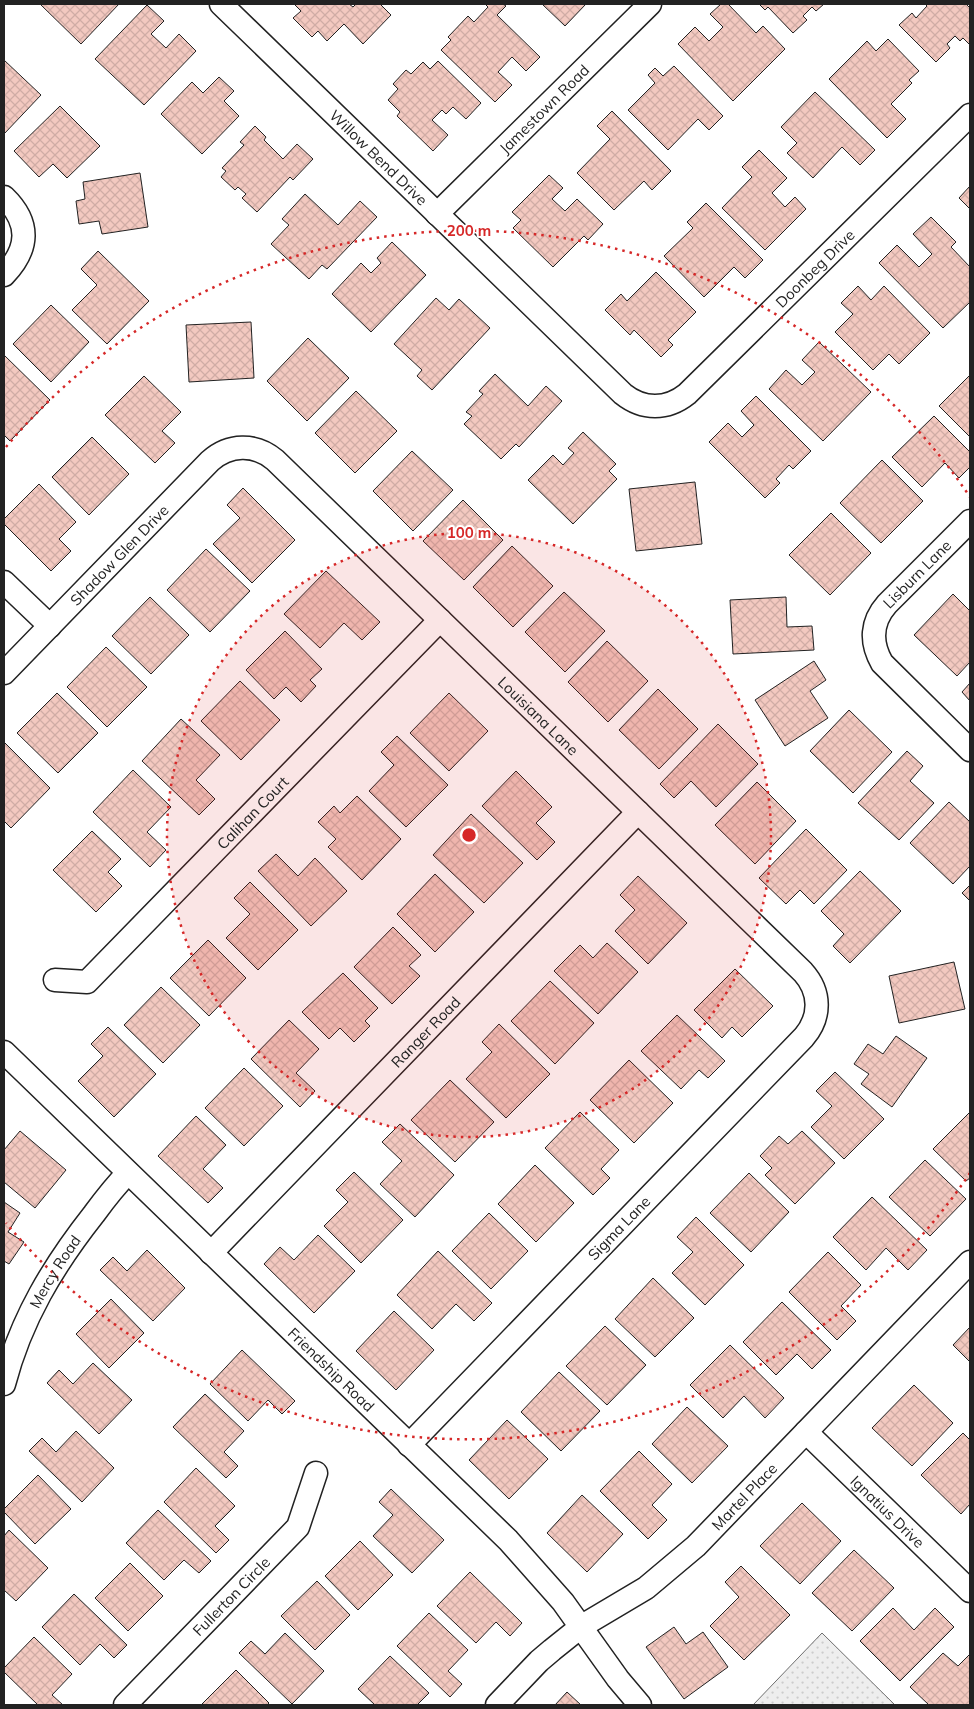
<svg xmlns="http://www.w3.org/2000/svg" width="974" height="1709" font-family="Mulish,sans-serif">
	<defs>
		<pattern id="grass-dots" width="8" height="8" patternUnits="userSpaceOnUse" patternTransform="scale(1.25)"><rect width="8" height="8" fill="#eee"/><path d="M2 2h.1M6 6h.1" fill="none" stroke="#ccc" stroke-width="1.8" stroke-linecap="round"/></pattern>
		<pattern id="building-cross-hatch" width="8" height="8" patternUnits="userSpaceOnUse" patternTransform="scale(1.25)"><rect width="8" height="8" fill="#f3c9c0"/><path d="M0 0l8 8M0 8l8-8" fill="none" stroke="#d0aca5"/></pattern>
	</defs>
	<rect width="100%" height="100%" fill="#fff"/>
	<!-- grass -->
	<path fill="url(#grass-dots)" stroke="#6f6f6f" d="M822,1633L895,1705H753Z"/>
	<!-- building -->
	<path fill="url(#building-cross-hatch)" stroke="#222" d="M40,4H119L81,44Z
		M294,4H349L353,7L356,4H380L391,15L363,44L344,24L327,41L318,31L312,37L293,18L301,11Z
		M485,4H503L506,6L497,15L540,57L526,71L512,57L498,72L512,85L495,102L441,50L451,40L448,37L468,16L474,22L488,7Z
		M542,4H586L565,26Z
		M721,4H728L756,33L763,26L785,49L733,101L678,44L695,27L709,41L723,27L710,14Z
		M759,4H824L816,11L812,7L803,16L807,20L793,33L768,7L765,10Z
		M925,4H969L967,5L970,8V45L963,38L960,41L955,36L947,44L950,48L936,62L899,25L912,13L916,18L927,6Z
		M147,5L164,21L151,34L166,48L179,34L196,51L144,105L95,59Z
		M888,39L919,71L909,80L912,83L891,104L906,119L887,138L829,79L867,41L876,51Z
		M4,60L41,95L4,134Z
		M438,61L481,103L466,119L453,107L446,114L442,110L432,120L448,135L433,151L397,116L400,112L388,100L398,89L393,84L406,70L411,74L423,62L430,69Z
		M674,66L723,116L709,130L698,119L668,150L628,110L655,83L648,75L655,68L663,76Z
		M219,77L234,91L224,101L239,116L202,154L161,114L192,82L203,93Z
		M815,92L875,150L860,165L842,147L813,178L787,153L797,143L781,127Z
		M60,106L100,146L67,178L53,164L39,177L14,151Z
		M612,111L671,171L652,190L644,181L614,210L577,173L610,139L597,126Z
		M255,126L266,137L264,140L283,159L297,144L313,159L293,180L290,177L257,212L242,198L246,194L238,187L235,190L221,177L226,171L222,168L244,145L240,142Z
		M759,150L787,178L772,193L785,207L795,197L806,209L765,250L722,208L752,177L742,167Z
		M140,173L148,227L102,234L99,221L79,224L76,201L85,199L83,182Z
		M549,175L563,188L552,199L565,211L577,199L603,224L588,240L584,236L553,267L513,228L521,220L512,212Z
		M970,186V209L959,198Z
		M305,194L338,225L360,201L377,217L327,269L322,265L309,279L271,244L289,225L282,219Z
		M706,203L763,260L745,278L734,267L704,297L664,256L693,228L687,222Z
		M931,217L956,242L951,247L970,267V302L943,328L879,263L897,245L919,267L932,254L913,234Z
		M392,242L426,275L371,332L332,294L361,263L371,273L381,263L377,258Z
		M98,251L149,301L107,344L72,310L97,285L81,269Z
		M656,272L696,312L668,340L673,345L661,357L634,330L630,335L605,310L621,294L627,301Z
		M858,286L871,300L884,286L930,333L899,364L889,354L873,370L835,332L853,314L841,303Z
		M436,298L449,310L459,299L490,328L432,390L417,376L422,370L394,344Z
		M51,305L89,342L51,382L13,344Z
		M251,322L254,378L189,382L186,325Z
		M308,338L349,378L307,421L267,381Z
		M819,342L871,392L823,441L769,389L786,370L802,385L815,372L802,360Z
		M4,355L50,400L10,441L4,435Z
		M495,374L528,406L546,386L562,401L519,447L516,444L501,459L464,424L472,416L466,412L483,394L479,391Z
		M970,375V437L939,406Z
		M144,376L181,412L162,431L175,443L155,463L105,415Z
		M356,391L397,431L355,473L315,433Z
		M756,396L811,451L793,469L789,465L776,479L780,483L765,498L709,442L728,423L742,437L754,425L741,411Z
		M934,416L970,452V467L959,478L945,463L922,487L892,457Z
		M583,432L616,464L609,471L617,479L573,524L528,480L553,455L563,465L574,453L568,448Z
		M92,437L129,474L89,515L52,477Z
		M412,451L453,490L413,531L373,491Z
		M882,460L923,501L881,543L840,503Z
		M695,482L702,544L636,551L629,489Z
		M39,484L76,522L59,539L71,551L51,571L4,524V519Z
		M243,488L295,540L252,583L213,544L240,518L227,505Z
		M463,500L503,540L464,580L423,541Z
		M831,513L871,553L830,595L789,555Z
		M512,546L553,586L513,627L473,587Z
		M206,549L250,591L210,632L167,590Z
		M326,571L380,622L362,640L344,623L320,648L284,614Z
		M564,592L605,631L565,672L525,632Z
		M953,594L970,611V662L957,676L914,635Z
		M150,597L189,635L151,674L112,636Z
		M786,597L787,627L812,626L814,650L733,654L730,600Z
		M285,631L322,669L310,680L316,686L301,702L286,687L274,699L246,670Z
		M607,641L648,681L608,722L568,682Z
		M106,647L147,687L107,727L67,687Z
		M814,661L826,680L810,691L828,718L785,746L755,700Z
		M240,681L280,720L241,760L201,721Z
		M970,683V701L962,692Z
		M658,689L698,729L659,769L619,730Z
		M57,693L98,733L58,773L17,733Z
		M449,693L488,731L449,771L410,733Z
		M849,710L892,752L853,793L810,751Z
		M181,719L220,755L196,780L215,799L199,815L142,761Z
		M718,724L758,764L716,807L691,781L674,798L660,784Z
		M397,736L448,785L406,827L369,791L394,765L381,752Z
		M4,742L50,788L11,828L4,821Z
		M907,751L923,766L910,781L934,803L899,840L858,803Z
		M133,770L171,807L147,832L166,850L150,867L93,812Z
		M516,771L552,807L536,823L555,842L537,860L482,806Z
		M757,782L796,821L755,864L715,825Z
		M357,796L401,839L362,880L328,847L336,839L318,822L334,806L340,813Z
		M949,802L970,822V866L953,884L910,843Z
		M471,814L523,863L484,903L433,855Z
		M806,829L847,870L814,904L800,890L786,904L759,878Z
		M92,831L121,859L108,872L122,886L96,912L53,870Z
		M276,854L298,876L315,858L347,891L311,926L258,871Z
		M860,871L901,911L850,963L833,946L844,934L821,911Z
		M435,874L474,912L435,952L397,914Z
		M638,876L687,923L648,964L615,931L635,910L620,895Z
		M250,882L298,930L258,970L226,938L250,914L234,898Z
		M970,885V901L962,893Z
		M393,927L421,955L409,966L420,976L392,1004L354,967Z
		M208,940L246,978L209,1016L170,978Z
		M607,943L638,972L598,1014L554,971L580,945L593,958Z
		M954,962L965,1009L899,1023L889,976Z
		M735,969L773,1006L742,1037L732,1027L722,1038L694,1010Z
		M343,973L378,1008L365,1021L370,1026L354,1042L340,1028L329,1039L302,1012Z
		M550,981L594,1023L555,1064L511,1021Z
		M161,987L200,1025L163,1063L124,1025Z
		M677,1015L725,1061L708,1078L699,1070L681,1089L641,1051Z
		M289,1020L319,1049L296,1073L315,1091L300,1107L251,1059Z
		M499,1024L550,1074L506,1118L466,1079L492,1052L482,1042Z
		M108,1027L156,1074L114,1117L78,1081L103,1056L91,1044Z
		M896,1036L927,1058L892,1107L861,1084L869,1074L854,1064L868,1044L883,1054Z
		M629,1060L673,1103L634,1143L590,1100Z
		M244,1068L283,1106L244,1146L205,1108Z
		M835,1072L884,1119L844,1159L811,1127L832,1106L816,1091Z
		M450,1080L494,1122L455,1162L411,1120Z
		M580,1112L619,1150L601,1169L610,1178L593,1195L545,1148Z
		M970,1112V1178L966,1181L933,1149Z
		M196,1116L226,1145L203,1169L223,1188L208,1203L158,1156Z
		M400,1124L454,1175L415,1217L380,1184L402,1161L382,1142Z
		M20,1131L66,1170L35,1208L4,1182V1150Z
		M802,1131L835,1163L795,1204L765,1175L772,1168L760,1156L779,1136L788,1144Z
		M925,1160L966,1199L930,1236L889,1197Z
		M535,1165L574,1203L536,1242L498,1204Z
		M354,1172L403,1220L361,1263L324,1226L348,1202L336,1190Z
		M749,1173L789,1212L751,1252L710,1213Z
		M872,1197L927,1250L908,1270L886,1248L866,1270L833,1237Z
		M4,1202L20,1213L8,1232L24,1242L9,1264L4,1261Z
		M489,1213L528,1251L491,1289L452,1251Z
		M696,1217L744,1265L705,1305L672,1273L693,1252L677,1237Z
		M318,1235L355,1271L314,1313L264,1264L280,1247L294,1260Z
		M147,1250L185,1288L153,1321L100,1270L113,1257L127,1271Z
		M438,1251L492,1303L474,1321L456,1304L432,1329L397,1295Z
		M828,1252L861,1285L841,1306L856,1321L837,1340L789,1292Z
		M653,1278L694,1318L655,1357L615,1319Z
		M111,1299L144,1333L109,1368L76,1334Z
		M782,1302L831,1350L812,1369L797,1354L776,1375L743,1342Z
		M394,1311L434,1350L396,1390L356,1351Z
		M605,1326L646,1365L607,1405L566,1366Z
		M970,1327V1362L953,1345Z
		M730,1345L784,1398L765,1418L744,1396L723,1418L690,1385Z
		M242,1350L295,1401L282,1414L268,1400L248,1421L210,1384Z
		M93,1363L132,1400L99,1434L47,1383L59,1370L73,1384Z
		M559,1372L600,1411L561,1451L521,1412Z
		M914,1385L953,1423L912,1466L872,1428Z
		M205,1394L244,1431L224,1452L238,1466L226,1478L173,1427Z
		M687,1407L728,1446L692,1483L652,1444Z
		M507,1420L548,1459L509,1499L469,1460Z
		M76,1431L114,1468L82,1502L29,1451L42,1438L56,1452Z
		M963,1433L970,1440V1504L961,1514L921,1475Z
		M639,1451L672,1484L652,1505L667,1520L648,1539L600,1491Z
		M196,1468L235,1506L215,1526L229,1540L216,1553L164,1502Z
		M38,1475L71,1509L35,1544L4,1512V1509Z
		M391,1489L444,1540L412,1573L373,1536L393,1515L379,1502Z
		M582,1495L623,1534L587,1572L547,1533Z
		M802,1503L841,1541L800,1584L760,1546Z
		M158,1510L211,1561L199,1573L184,1560L164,1580L126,1543Z
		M9,1530L48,1568L16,1601L4,1590V1536Z
		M360,1541L393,1575L358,1610L325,1576Z
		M854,1550L894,1588L852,1631L812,1593Z
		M130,1563L163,1596L128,1631L95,1598Z
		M741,1566L790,1615L744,1660L710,1626L739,1597L725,1582Z
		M470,1572L522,1623L510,1636L496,1622L476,1643L437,1606Z
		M317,1581L350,1615L315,1650L281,1616Z
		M74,1594L127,1645L114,1658L100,1644L80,1665L42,1627Z
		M893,1608L914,1630L935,1608L954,1627L900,1681L860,1641Z
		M429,1613L468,1650L448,1671L462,1684L450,1697L397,1646Z
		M674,1627L686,1644L703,1632L728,1667L684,1699L646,1647Z
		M285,1633L324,1671L292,1704L239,1653L251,1641L265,1654Z
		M34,1637L72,1674L52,1695L63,1705H38L4,1672V1668Z
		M943,1653L958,1666L970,1654V1705H929L910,1687Z
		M390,1656L429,1693L417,1705H375L358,1689Z
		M236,1670L269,1703L267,1705H201Z
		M567,1692L581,1705H555Z"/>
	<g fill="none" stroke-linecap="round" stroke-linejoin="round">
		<defs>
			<g id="minor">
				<path id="s1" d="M221,4L623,394C643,410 667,410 687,394L970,115"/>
				<path d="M4,197C31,223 29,249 4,275"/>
				<path id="s2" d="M437,214L650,4"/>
				<path d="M970,521L887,604C871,622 870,642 882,663L970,750"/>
				<path d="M4,582L50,626"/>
				<path id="s3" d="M4,673L210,461C229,444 255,443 275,460L803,972C821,992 821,1017 804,1037L409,1445"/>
				<path id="s4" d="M55,980L87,982L440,620"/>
				<path id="s5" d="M4,1052L508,1540L563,1602L618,1679L640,1705"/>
				<path id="s6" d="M211,1253L638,812"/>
				<path id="s7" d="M4,1384C21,1319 53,1266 94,1214C105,1199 116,1185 128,1173"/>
				<path id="s8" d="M806,1432L970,1591"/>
				<path id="s9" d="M125,1705L298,1527L316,1473"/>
				<path id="s10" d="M497,1705L539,1661L552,1650L582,1626L646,1588L696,1546L970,1262"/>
			</g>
		</defs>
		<!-- minor casing -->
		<use href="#minor" stroke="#222" stroke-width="25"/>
		<!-- minor -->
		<use href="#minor" stroke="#fff" stroke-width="22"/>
	</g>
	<!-- distance rings -->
	<circle cx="469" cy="835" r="302" fill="#d62828" fill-opacity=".12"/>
	<g fill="none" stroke="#d62828" stroke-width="2.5" stroke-dasharray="2.5 5">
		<circle cx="469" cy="835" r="302"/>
		<path d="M970 1173A604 604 0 0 1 6 1223M6 447A604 604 0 0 1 970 497"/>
	</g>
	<g text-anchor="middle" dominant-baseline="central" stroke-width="4" stroke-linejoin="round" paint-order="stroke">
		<!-- street labels -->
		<g font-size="15" fill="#222" stroke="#fff">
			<text stroke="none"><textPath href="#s2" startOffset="150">Jamestown Road</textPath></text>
			<text stroke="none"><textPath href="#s1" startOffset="220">Willow Bend Drive</textPath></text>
			<text stroke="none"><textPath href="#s1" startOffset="809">Doonbeg Drive</textPath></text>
			<text stroke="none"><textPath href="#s3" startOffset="165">Shadow Glen Drive</textPath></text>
			<text transform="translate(917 574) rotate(-45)">Lisburn Lane</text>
			<text stroke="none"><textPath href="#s3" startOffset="734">Louisiana Lane</textPath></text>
			<text stroke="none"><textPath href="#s4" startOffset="269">Calihan Court</textPath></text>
			<text stroke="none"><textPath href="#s6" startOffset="308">Ranger Road</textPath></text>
			<text transform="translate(619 1228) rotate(-46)">Sigma Lane</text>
			<text stroke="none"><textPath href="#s7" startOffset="124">Mercy Road</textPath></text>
			<text stroke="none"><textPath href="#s5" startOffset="456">Friendship Road</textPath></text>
			<text stroke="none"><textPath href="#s10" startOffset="325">Martel Place</textPath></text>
			<text stroke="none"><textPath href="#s8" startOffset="114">Ignatius Drive</textPath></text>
			<text stroke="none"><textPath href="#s9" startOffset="152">Fullerton Circle</textPath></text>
		</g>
	</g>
	<circle cx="469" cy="835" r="8" fill="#d62828" stroke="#fff" stroke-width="2.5"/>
	<g font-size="15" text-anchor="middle" font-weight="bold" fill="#d62828" stroke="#fff" stroke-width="4" stroke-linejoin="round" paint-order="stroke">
		<text x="469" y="236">200 m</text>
		<text x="469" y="538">100 m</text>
	</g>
	<!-- border -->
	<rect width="974" height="1709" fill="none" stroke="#222222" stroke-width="10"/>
</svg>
